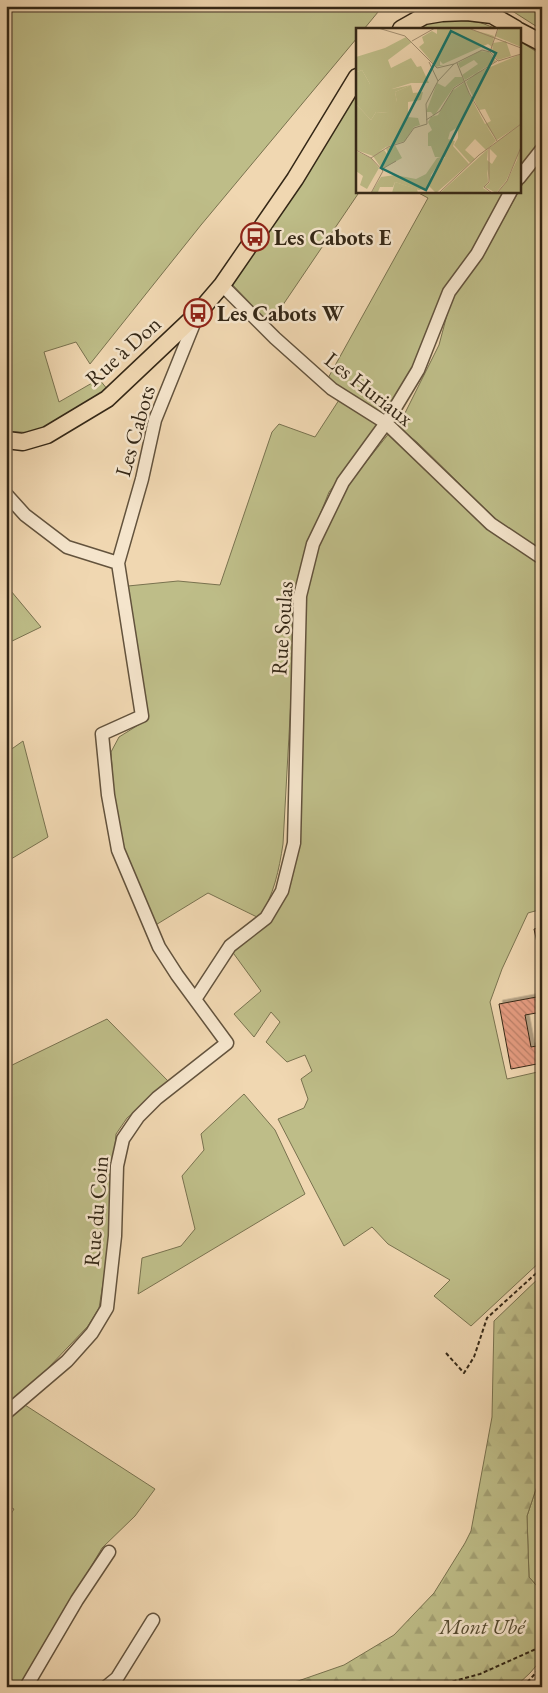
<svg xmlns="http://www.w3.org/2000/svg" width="548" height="1693" font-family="'EB Garamond',serif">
	<defs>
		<pattern id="forest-firs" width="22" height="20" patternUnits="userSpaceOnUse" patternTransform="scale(1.25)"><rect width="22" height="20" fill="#bebd88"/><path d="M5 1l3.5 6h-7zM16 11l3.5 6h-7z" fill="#a4a275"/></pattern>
		<pattern id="building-back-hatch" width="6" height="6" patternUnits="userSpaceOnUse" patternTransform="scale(1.25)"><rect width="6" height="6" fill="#e79d82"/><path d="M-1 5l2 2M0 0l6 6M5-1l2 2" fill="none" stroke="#bc8069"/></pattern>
		<filter id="shadow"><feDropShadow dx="3.5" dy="-3.5" stdDeviation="0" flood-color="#0004"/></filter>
	</defs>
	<rect width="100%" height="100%" fill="#f0d7b1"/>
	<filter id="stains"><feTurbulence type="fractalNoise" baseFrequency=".004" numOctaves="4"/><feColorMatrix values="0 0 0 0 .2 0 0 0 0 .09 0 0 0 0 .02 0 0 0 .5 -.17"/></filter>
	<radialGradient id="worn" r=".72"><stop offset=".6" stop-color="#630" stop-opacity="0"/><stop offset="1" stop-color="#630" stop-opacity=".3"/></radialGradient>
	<!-- green -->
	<path fill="#bebd88" stroke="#79724f" d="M6,6H383L364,29H357V38L201,225L90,364L76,342L44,352L59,402L99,379L108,390L80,411L34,433L6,431Z
		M506,6H542V30L506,7Z
		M453,20L479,22L497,29H415L426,21Z
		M519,41L542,55V140L519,171Z
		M357,91V191H360L270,324L230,282Z
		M542,157V553L507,530L417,442L398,427L439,345L452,296L484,254L525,180Z
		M415,191H508L415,367L385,416L327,380L428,198Z
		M339,400L379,426L329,492L311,537L297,590L283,844C279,870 274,895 259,918L208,893L154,926L123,845L114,798L111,752L119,737L148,719L128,586L178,581L220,585L272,432L279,424L315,437Z
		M390,432L542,564V909L528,913L502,969L490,1002L507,1079L542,1071V1260L471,1326L434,1296L450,1280L388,1244L372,1227L344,1246L278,1119L304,1108L308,1099L301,1079L312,1071L305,1055L287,1062L266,1042L280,1022L271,1012L254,1037L234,1014L261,991L231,950L286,893L306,592L319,543L347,486Z
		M6,585L41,627L6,644Z
		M23,741L48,837L6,862V753Z
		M107,1019L169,1082L127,1118L116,1134L107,1259L99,1308L88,1326L30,1387L6,1408V1068Z
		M244,1094L275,1130L305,1194L138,1294L142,1258L181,1246L195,1229L182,1176L204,1150L201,1134Z
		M25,1405L155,1489L135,1516L102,1548L20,1687H6V1522L14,1509L6,1505V1419Z
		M542,1471V1592L529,1577L527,1516Z"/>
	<!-- forest -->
	<path fill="url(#forest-firs)" stroke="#79724f" d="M542,1275V1471L527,1516L529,1577L542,1592V1659L530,1673L515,1687H267L298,1681L344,1665L394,1635L434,1593L465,1543L471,1531L492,1417L494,1321Z"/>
	<!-- building -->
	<path fill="url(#building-back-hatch)" stroke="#342716" filter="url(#shadow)" d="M542,927V961H541L534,929Z
		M542,996V1012L525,1015L531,1047L542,1045V1063L511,1069L499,1004Z"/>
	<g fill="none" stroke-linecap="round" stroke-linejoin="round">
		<defs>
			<path id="minor" d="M519,178L542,149
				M222,285L275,338L332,389L386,423L491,524L542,558
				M6,494L25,515L67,547L118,563L142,716L102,734L108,795L118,850L159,947L177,975L227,1043L157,1098L138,1117L123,1139L117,1166L115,1236L107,1308L92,1333L67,1361L6,1413
				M118,563L142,479L155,420L197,316
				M196,998L230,946L266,918L282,891L294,843L300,596L313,544L343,482L386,423L418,370L449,292L477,254L511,191
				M26,1687L77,1600L109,1552
				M106,1687L117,1678L153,1620"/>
			<path id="major" d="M401,29L424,16L442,13L467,12L492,15L516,29
				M519,31L542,43
				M6,440L23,442L47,435L107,399L198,313L222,285L295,179L357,77"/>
		</defs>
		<!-- minor casing -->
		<use href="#minor" stroke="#63533d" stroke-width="15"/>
		<!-- major casing -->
		<use href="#major" stroke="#342716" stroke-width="19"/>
		<!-- path -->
		<path stroke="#342716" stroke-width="2" stroke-dasharray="4 2.5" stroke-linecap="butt" d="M446,1353L464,1373L474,1357L487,1318L542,1268
			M441,1687L447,1683L480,1674L536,1649L542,1650
			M523,1687L542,1666"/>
		<!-- minor -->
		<use href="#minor" stroke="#f5e5cc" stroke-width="12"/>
		<!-- major -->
		<use href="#major" stroke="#f0d7b1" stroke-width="16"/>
	</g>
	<!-- icons -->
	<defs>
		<symbol id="bus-ring" viewBox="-11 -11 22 22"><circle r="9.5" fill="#f5e5cc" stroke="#8f2418" stroke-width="1.5"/><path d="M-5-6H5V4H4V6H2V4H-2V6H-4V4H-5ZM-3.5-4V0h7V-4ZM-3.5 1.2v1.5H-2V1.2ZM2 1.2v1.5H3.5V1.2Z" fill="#8f2418"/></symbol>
	</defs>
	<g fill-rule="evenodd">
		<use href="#bus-ring" x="239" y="221" width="32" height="32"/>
		<use href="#bus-ring" x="182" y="297" width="32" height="32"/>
	</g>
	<g text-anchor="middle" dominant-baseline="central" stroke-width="5" stroke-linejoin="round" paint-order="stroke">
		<!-- poi labels -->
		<g font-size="22" font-weight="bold" fill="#342716" stroke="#f5e5cc" text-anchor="start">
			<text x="274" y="237">Les Cabots E</text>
			<text x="217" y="313">Les Cabots W</text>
		</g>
		<!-- street labels -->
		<g font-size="22" fill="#342716" stroke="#f5e5cc">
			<text transform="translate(123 351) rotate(-42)">Rue à Don</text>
			<text transform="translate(369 389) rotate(38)">Les Huriaux</text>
			<text transform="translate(135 431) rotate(-74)">Les Cabots</text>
			<text transform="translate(282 628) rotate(-86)">Rue Soulas</text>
			<text transform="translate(96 1211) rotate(-85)">Rue du Coin</text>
		</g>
		<!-- park labels -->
		<g font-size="22" font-style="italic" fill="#564c32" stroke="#f5e5cc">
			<text x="482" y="1626">Mont Ubé</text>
		</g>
	</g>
	<!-- overview -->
	<g transform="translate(356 28)">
		<rect width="165" height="165" fill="#f0d7b1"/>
		<path d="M81,0H109L132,6L138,8L136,19L132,16L87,36L84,33V37H88L80,39L63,19L68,15L66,9L76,3L81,6ZM143,0H165V19L139,8ZM50,9L56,14L32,32L35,40L55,30L61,39L65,38L73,55H55L36,61L14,56L6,42L1,44L0,29L29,20ZM150,13L155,28L142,32L136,24L137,15ZM124,23L133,24L140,33L120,45L165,26V165H141L151,153L161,132L162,127L150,153L140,165L129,159L134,154L131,141L132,154L127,160L135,165H84L132,121L131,132L136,136L141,128L133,120L159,100L141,112L130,97L140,113L130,122L119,111L109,122L119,131L114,135L98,117L102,110V99L94,104L92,111L99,113L97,118L113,136L80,165L73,158V152L89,129H79L75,118H72V105L76,102L72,94L75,89L82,87L96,63L109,54L113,66L129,96L135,93L129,81L123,82L110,54L120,45L109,52L106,47L122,36L118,32L104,40L102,35ZM99,49H106L108,53L98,59L78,88L75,84H70L81,55L89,59ZM55,57L57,65L67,64L65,72L52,74V89L62,90L64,97L58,99L49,113L30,119L24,123L28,122L32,127L30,120L39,117L46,130L26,141L17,128L0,122V76L15,92L20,84L32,85V74H41L39,64ZM0,123L15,130L23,140L11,161L4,157L7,148L0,143ZM39,154L61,161L62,165H36Z" fill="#bebd88"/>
		<path d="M88,128L75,147L73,159L63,162L39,154L37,159H24L22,164L15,165L25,149L39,147L60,151L70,146L81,130Z" fill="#bebd88"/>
		<path d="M0,42L1,44L6,42L14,56L33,50L36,61L55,57L39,64L41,74H32V85L20,84L15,92L0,76Z" fill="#bebd88"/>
		<path fill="none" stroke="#a59173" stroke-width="1" d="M22,0L49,8L81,40L98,36L126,22L134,24L142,33L165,26M112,0L165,20M56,13L79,0M134,24L142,0M101,35L113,65L141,113M82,53L98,36M70,92L84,83L98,60L141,33M133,120V154L128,159L136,165M0,122L15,130L27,143L15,165M15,130L32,119L48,114L58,100L71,96L70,76L82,53L73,34M26,141L40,133M83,165L123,127L165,96M141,165L151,153L165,119"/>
		<path fill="#0f766e" fill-opacity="0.15" stroke="#0f766e" stroke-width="2.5" d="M95,3L140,25L70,162L25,140Z"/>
		<rect width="165" height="165" fill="none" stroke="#342716" stroke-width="2.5"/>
	</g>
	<!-- margin -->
	<rect width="548" height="1693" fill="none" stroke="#f0d7b1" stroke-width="25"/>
	<rect x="8" y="8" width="533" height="1678" fill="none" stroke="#342716" stroke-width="2.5"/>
	<rect x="12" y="12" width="523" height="1668" fill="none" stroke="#342716"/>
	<rect width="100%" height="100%" filter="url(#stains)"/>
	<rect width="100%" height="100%" fill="url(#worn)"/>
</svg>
